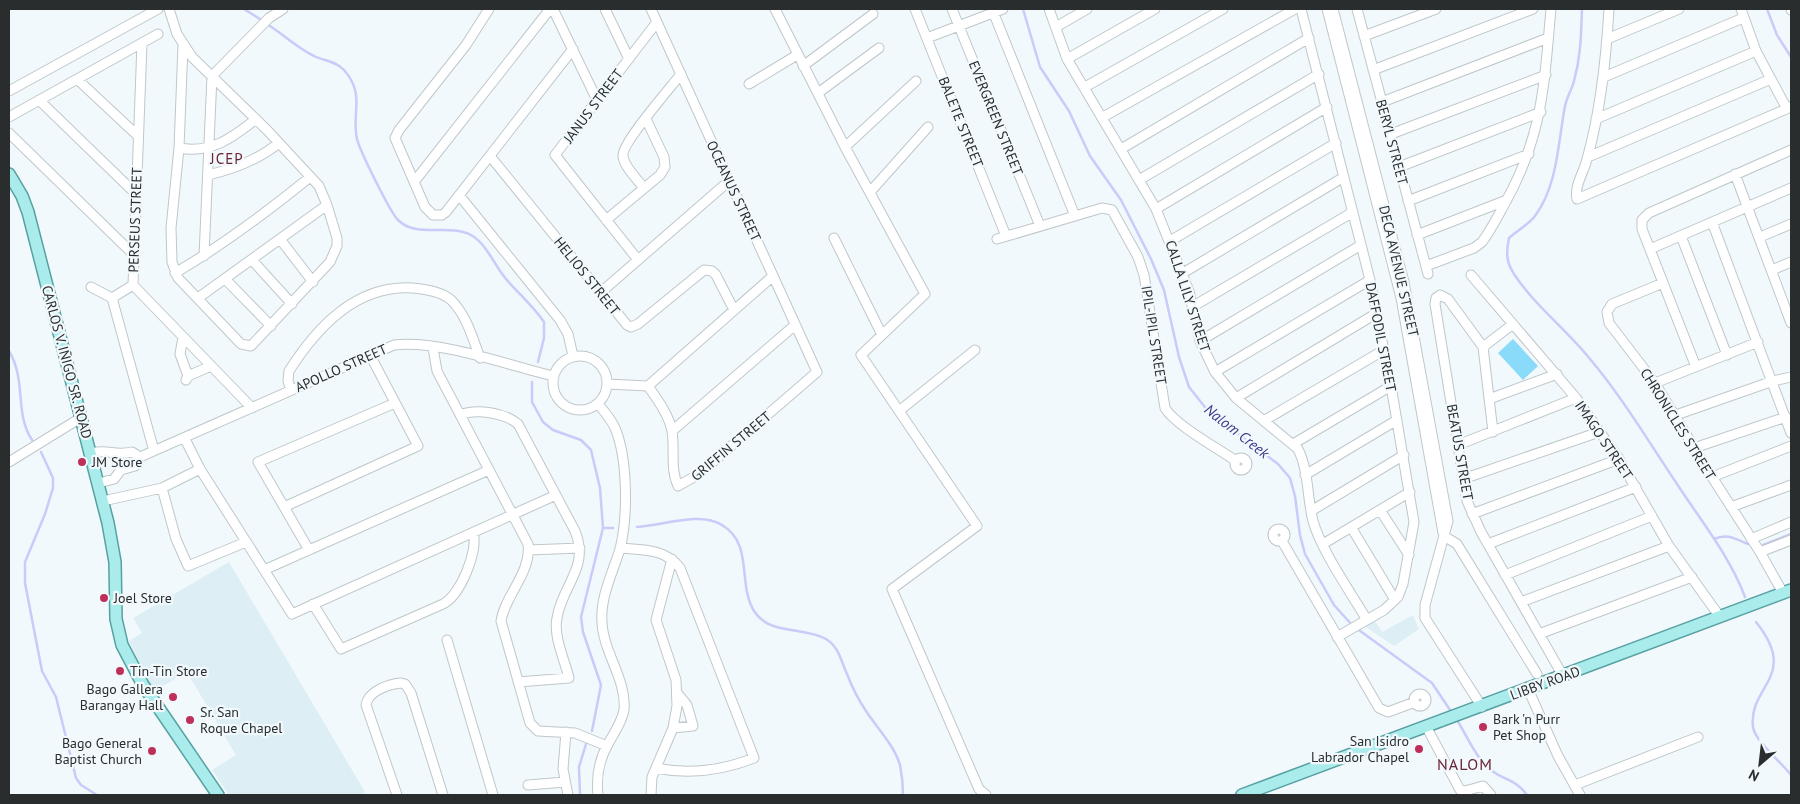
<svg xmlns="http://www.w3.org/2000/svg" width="1800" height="804" font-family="'PT Sans',sans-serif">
	<rect width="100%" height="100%" fill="#f1f9fd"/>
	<!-- built -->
	<path fill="#ddeef5" d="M229,562L365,792L360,795H229L212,770L236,755L187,672L154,691L148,682L129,641L142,633L133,618Z
		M1413,615L1419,629L1394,646L1366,627L1375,621L1382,632Z"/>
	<!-- green -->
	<path fill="#8adaf9" d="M1513,339L1538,366L1523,380L1498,353Z"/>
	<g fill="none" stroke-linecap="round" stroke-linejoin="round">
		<!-- stream -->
		<path stroke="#c9cbf8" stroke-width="2.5" d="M244,9L263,21
			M1023,9L1040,67L1069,111L1090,156L1121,200L1151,259L1164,290L1179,357L1189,387L1208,411L1278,464L1290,478L1295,496L1300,535L1305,554L1334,605L1352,625
			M1582,9C1581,34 1581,56 1574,81C1572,89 1567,97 1565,106C1558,142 1558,185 1535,216C1529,224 1517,231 1509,238C1506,252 1506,262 1514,274C1535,306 1566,329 1590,359C1623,398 1650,444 1679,487C1702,522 1730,557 1745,597
			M1767,9L1777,35L1791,57
			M267,24C283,34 297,48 314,56C324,61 336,61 344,70C366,95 351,113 357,139C360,151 390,212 398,220C417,239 449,223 471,235C487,244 494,265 506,279C519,294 533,306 544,322V338L538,362
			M9,351C27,381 14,413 32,440
			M532,382V402L543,422L553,430L581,440L591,450L600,488L603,528L581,617L583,632L601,685L592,731
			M41,452L53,478V488L45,514L25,562V583L42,671L56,697L76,778L81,785L97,795
			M637,527C662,526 699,511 722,525C754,544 737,583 754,611C770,636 803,626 826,639C839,647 841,661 847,674C852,687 858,699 866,711C877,728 894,745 900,765C902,775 903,786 903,795
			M603,528H613
			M1714,539C1728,533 1735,539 1748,544
			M1763,545L1791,534
			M1756,622C1800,677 1748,685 1753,727C1755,741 1781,762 1791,775
			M1356,628L1432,683L1452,713
			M1457,720C1467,736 1477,760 1492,771C1506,781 1515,779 1527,795
			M580,795L579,767L586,744"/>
		<defs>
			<path id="minor" d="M169,9L177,34L192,57L267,130L319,186L327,205L337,238V246L330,262L251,346L241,344L178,278L172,262L171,228L179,148L183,45
				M489,9L466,45L399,130L395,138L425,207L433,215H442L446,212L573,49
				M553,9L597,100
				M605,9L629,59
				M775,9L845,147L925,294L861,355L977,526L892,589L979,789L986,795
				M915,9L1006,236
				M952,9L1040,226
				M992,9L1075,216
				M1049,9L1067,59L1156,209L1189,291L1200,341L1215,372L1236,398L1298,449C1309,471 1307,498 1313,521C1321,550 1351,593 1367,620
				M1301,9L1370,280L1391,386L1414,522L1403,584L1398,597L1384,610L1337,637
				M1327,9L1401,298L1443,533
				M1333,9L1404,282L1448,521L1425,605V618L1482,707
				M1357,9L1428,274
				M1609,9C1606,59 1601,110 1587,159C1584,172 1574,186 1577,199L1791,107
				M1741,9L1756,51L1787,109
				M1791,9V10
				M1056,27L1087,9
				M1364,36L1436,9
				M927,38L1003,9
				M1607,39L1679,9
				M142,43L133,285L252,408
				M1067,59L1155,9
				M803,66L873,14
				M1373,70L1533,9
				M1604,77L1743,18
				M77,79L138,136
				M749,84L797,55
				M1085,87L1223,9
				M9,91L158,9
				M818,93L879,48
				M39,100L136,194
				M1382,102L1548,38
				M9,117L158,34
				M1103,117L1295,9
				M1596,119L1756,51
				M9,133L134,255
				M1391,134L1546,75
				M845,147L916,81
				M179,148C211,154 232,138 256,119
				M1121,149L1309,38
				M490,156L627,325L631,327L638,324L704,270L712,271L716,275L734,310
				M1588,157L1771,79
				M1399,167L1541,112
				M1735,174L1791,323
				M208,175C234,169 258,160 279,143
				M1139,180L1319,74
				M414,182L550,9
				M644,188C638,180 624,167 623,156C621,144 671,87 681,74
				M870,192L928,127
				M459,195L560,320L568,334L573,356
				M1408,201L1529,154
				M1156,209L1327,107
				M606,220L660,175L665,167L664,157L646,119
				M1712,222L1791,433
				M1417,235L1507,200
				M1681,236L1727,355
				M1760,237L1791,224
				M834,238L882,335
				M280,239L313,282
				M997,239L1102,208L1112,210L1138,257L1144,275L1165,408C1175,425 1219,449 1236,461
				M1170,241L1336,143
				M1650,249L1791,188
				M204,256L212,76L269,18L283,9
				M252,260L292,304
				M638,260L555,155L657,22
				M1426,266L1474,248L1482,242C1491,230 1497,218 1504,205C1543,136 1544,85 1551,9
				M1772,270L1791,262
				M175,273C223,245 267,212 310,177
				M1183,273L1344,177
				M1471,275L1576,398L1619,459L1669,546L1720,617
				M225,279L271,326
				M1663,283L1612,304L1607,312L1609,323L1655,383L1712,477L1760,552L1783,593
				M91,287L112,298
				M600,293L729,181
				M112,298L154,451
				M112,298L133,285
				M198,298L327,205
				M1192,307L1353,212
				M183,337L180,354L188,376
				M1200,341L1361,245
				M1483,347L1513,324
				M433,348L437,371L528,544C532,572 505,595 501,621L530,723L538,731L575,733L607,746
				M553 383a27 27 0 1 1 54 0a27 27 0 1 1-54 0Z
				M1696,367L1642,229V220L1649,213L1791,150
				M1215,372L1370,280
				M186,380L188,376L211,366
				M1655,383L1758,342
				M607,384L648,386L773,276
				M648,386C657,399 669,415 672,431C675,450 670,469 678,486L699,474L817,372L651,9
				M291,390L288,381L289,371C317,327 356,285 412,288C425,289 441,291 451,300C466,314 473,339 480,358
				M1236,398L1377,313
				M1489,399L1557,374
				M598,404C604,411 611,419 615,428C628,459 628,517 620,549C613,572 600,597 602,622C603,652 627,680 624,710C622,722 614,733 608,744C599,760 596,777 598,795
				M899,411L975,350
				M460,415C476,408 505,413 518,424L575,531C590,568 562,585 557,618C553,636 565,661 569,678L518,682
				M1676,415L1773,381L1791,377
				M1265,420L1384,350
				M672,431L795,325
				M1493,432L1483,347L1448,299L1440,295L1436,298L1435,304L1467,501L1481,532L1563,676
				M185,439L200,469L292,614L556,495
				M1293,444L1391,386
				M1458,445L1576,398
				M1694,448L1786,417
				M91,453C109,449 114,456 132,452L140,457
				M140,457L394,345C440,340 507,365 553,376
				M1235 464a6 6 0 1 1 12 0a6 6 0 1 1-12 0Z
				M9,462L82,417
				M1305,475L1397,420
				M1712,477L1791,446
				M1463,479L1599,432
				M99,483L114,479L121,470L135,466L140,457
				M162,488L176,539L188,566L246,542
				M103,501L162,488L200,469
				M284,507L418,446L370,355
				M1731,507L1791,485
				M1380,510L1409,555
				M1311,511L1404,455
				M1472,514L1619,459
				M1351,527L1395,600
				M1273 535a6 6 0 1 1 12 0a6 6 0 1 1-12 0Z
				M1444,536L1457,544L1537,674
				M1751,539L1791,522
				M1282,541L1379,708L1388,712L1415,702
				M1323,544L1410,492
				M1488,544L1636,487
				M620,548C642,550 665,548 680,568L754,758C721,771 690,775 656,768
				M309,550L258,462L395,403
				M529,550L580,548
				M1760,552L1791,540
				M264,570L489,470
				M1505,575L1652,516
				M1521,602L1669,546
				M313,604L341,649L443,604C460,596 479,550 473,533
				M1539,634L1692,577
				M447,640L493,795
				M1528,689L1558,756L1580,795
				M1414 700a6 6 0 1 1 12 0a6 6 0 1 1-12 0Z
				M673,728L693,726L687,705L678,694
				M1427,728L1460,790L1465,791L1483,786L1491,795
				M566,732L563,769L568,795
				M528,785L565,782
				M1575,785L1698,737
				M397,795L366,705C368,691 389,684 401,683L405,684L411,693L443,795
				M651,795L652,777L673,728L677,706L676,680L656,620L672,559"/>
			<path id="major" d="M9,174L22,196L28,212L108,523L115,562L116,619L122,645L143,685L218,795
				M1242,795L1791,590"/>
		</defs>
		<!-- minor casing -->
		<use href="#minor" stroke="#bfc7ca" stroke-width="11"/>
		<!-- major casing -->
		<use href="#major" stroke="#58a1a2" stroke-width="14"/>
		<!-- minor -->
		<use href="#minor" stroke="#fff" stroke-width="9"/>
		<!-- major -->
		<use href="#major" stroke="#aaecec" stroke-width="11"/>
	</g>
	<!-- markers -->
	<g fill="#be2f59" stroke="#f1f9fd" stroke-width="2">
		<circle cx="82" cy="462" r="5"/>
		<circle cx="104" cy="598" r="5"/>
		<circle cx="120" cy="671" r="5"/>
		<circle cx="173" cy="697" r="5"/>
		<circle cx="190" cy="720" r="5"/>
		<circle cx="1483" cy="727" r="5"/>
		<circle cx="1419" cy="749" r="5"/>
		<circle cx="152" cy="751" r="5"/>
	</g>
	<g text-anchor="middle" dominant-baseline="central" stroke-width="4.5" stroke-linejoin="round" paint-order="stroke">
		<!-- street labels -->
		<g font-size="14" fill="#292d2e" stroke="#f1f9fd">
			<text transform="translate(593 106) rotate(-53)">JANUS STREET</text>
			<text transform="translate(996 118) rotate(68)">EVERGREEN STREET</text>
			<text transform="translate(961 122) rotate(68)">BALETE STREET</text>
			<text transform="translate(1392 142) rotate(75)">BERYL STREET</text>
			<text transform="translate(734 191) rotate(65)">OCEANUS STREET</text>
			<text transform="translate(135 220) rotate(-88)">PERSEUS STREET</text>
			<text transform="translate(1399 271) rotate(77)">DECA AVENUE STREET</text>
			<text transform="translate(587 276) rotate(51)">HELIOS STREET</text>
			<text transform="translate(1188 296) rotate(72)">CALLA LILY STREET</text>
			<text transform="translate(1154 335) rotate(81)">IPIL-IPIL STREET</text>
			<text transform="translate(1381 337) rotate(79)">DAFFODIL STREET</text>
			<text transform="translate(67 362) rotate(75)">CARLOS V. IÑIGO SR. ROAD</text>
			<text transform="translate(341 368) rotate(-24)">APOLLO STREET</text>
			<text transform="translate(1678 424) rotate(58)">CHRONICLES STREET</text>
			<text transform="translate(1604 440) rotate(56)">IMAGO STREET</text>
			<text transform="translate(731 446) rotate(-40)">GRIFFIN STREET</text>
			<text transform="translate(1460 452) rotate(80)">BEATUS STREET</text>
			<text transform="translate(1545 683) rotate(-20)">LIBBY ROAD</text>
		</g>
		<!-- poi labels -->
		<g font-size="14" fill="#292d2e" stroke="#f1f9fd" text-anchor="start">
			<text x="92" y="462">JM Store</text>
			<text x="114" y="598">Joel Store</text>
			<text x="130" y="671">Tin-Tin Store</text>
			<text x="163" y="689" text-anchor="end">Bago Gallera<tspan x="163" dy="16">Barangay Hall</tspan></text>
			<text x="200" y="712">Sr. San<tspan x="200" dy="16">Roque Chapel</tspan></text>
			<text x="1493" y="719">Bark 'n Purr<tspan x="1493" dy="16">Pet Shop</tspan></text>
			<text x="1409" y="741" text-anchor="end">San Isidro<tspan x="1409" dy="16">Labrador Chapel</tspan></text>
			<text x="142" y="743" text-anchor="end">Bago General<tspan x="142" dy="16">Baptist Church</tspan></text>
		</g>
		<!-- neighbourhood labels -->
		<g font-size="15" letter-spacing="1" fill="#682334" stroke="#f1f9fd">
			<text x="227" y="158">JCEP</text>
		</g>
		<!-- water labels -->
		<g font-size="15" font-style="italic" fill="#3d3789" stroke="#f1f9fd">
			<text transform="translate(1237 431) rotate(38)">Nalom Creek</text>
		</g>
		<!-- quarter labels -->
		<g font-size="16" letter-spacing="1" fill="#682334" stroke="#f1f9fd">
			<text x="1465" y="764">NALOM</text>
		</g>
	</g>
	<!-- border -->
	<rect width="1800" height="804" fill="none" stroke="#292d2e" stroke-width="20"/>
	<!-- north arrow -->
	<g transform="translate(1760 764) rotate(208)" stroke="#f1f9fd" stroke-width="4" paint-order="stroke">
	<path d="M0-4L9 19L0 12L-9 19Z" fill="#292d2e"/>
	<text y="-8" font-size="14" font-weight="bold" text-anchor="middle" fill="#292d2e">N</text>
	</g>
</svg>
